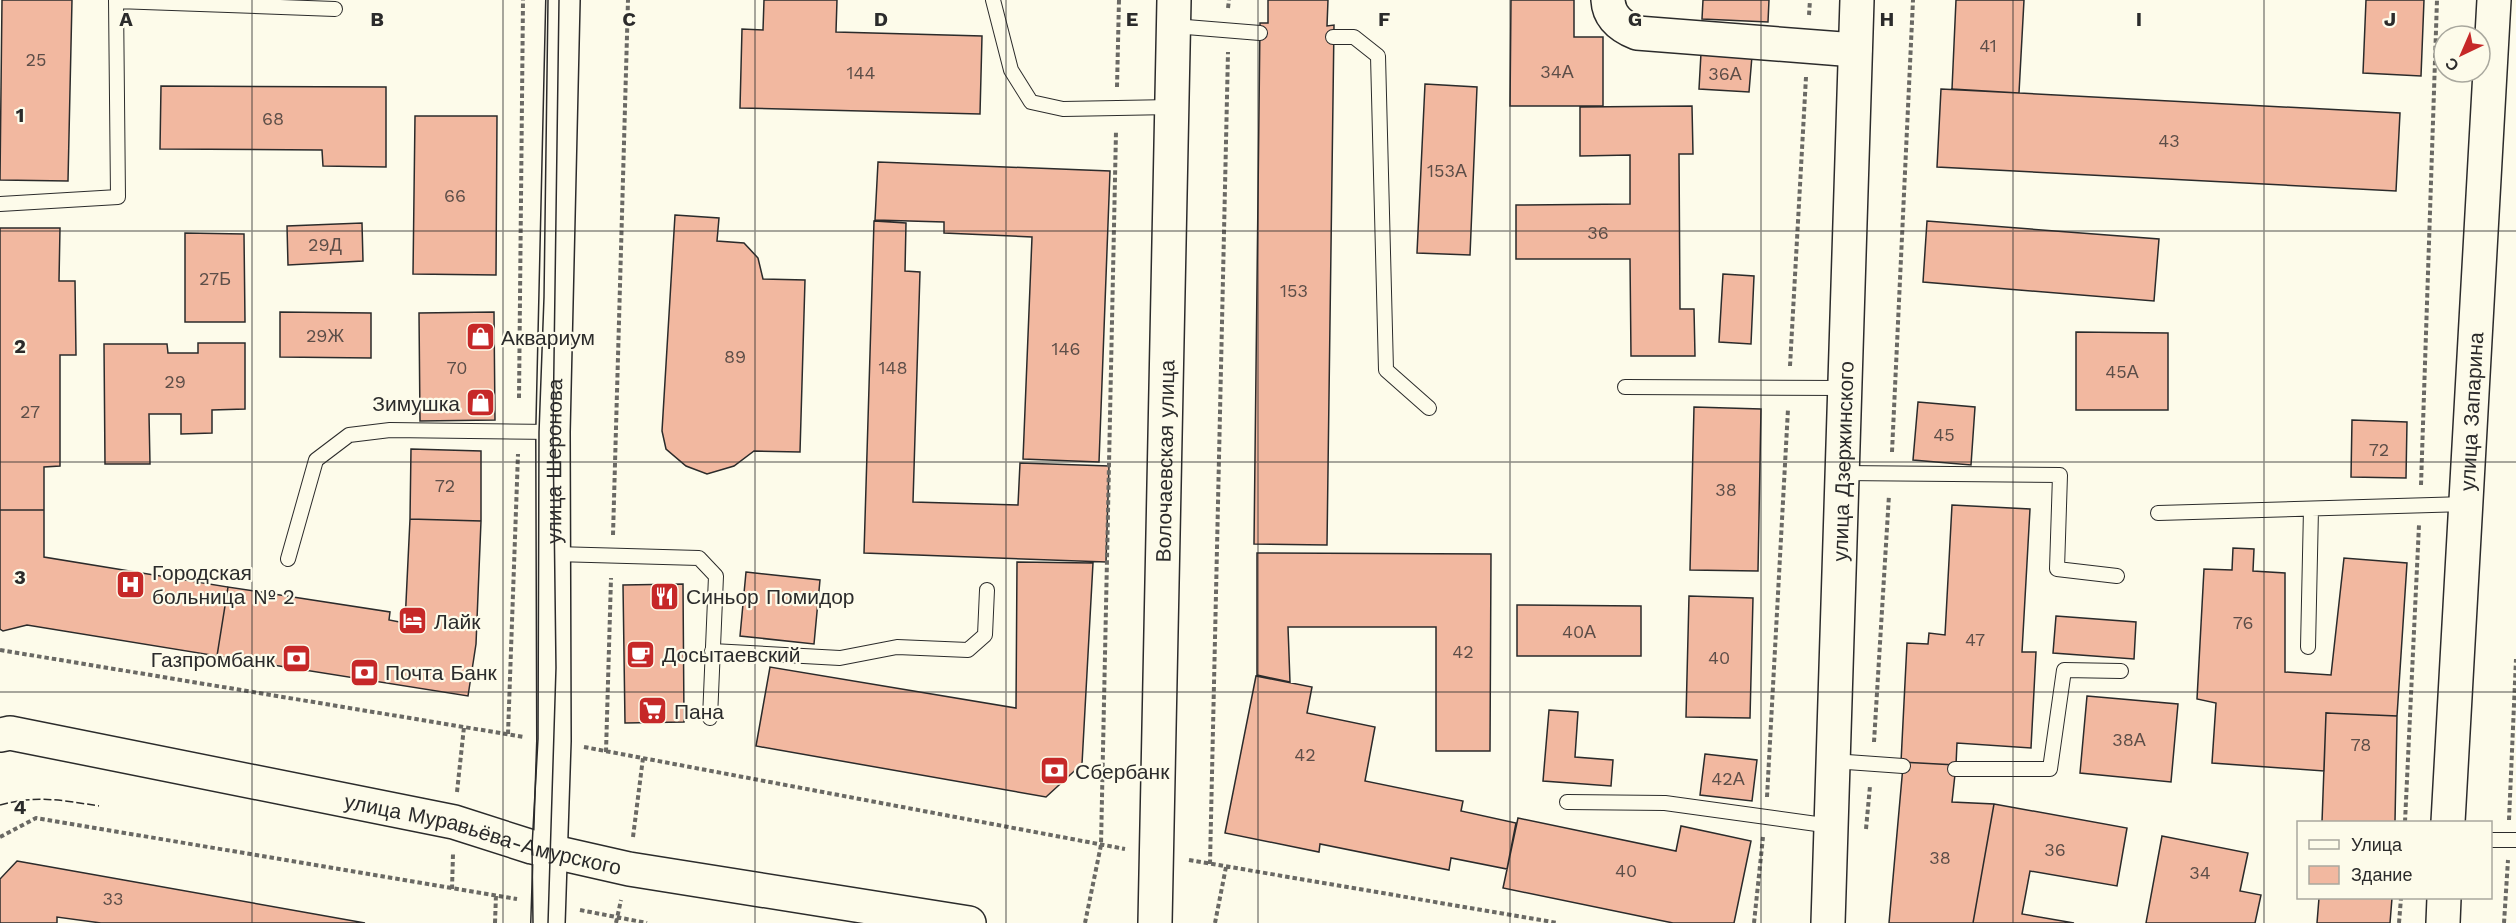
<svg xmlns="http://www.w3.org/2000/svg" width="2516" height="923" font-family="'Work Sans',sans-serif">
	<rect width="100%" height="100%" fill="#fdfbea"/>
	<!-- building -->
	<path fill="#f2b8a0" stroke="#2b2b2b" stroke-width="1.5" d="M2,0H72L68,181L0,180Z
		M764,0H837L836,32L982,36L980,114L740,108L742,29L763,30Z
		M1268,0H1328L1327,26L1334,25L1327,545L1254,544L1260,23H1268Z
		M1511,0H1574V37H1603V106H1510Z
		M1703,0H1769L1768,22L1702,19Z
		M1956,0H2024L2019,93L1952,89Z
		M2366,0H2424L2421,76L2363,73Z
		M1701,53L1752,56L1749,92L1699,89Z
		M1425,84L1477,87L1470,255L1417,253Z
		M161,86L386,87V167L323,166L322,150L160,149Z
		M1941,89L2400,113L2396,191L1937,167Z
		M1692,106L1693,154H1679L1680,309H1694L1695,356H1631L1630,259H1516V205L1630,204V155L1580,156V107Z
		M415,116H497L496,275L413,274Z
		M878,162L1110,171L1099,462L1023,459L1032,237L944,233V222L875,220Z
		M675,215L719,218L717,241L744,243L758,258L763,279L805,280L800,452L754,451L734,466L707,474L686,466L666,449L662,431Z
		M874,221L906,223L905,271L920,272L913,502L1018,505L1020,463L1109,466L1106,562L864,553Z
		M1927,221L2159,239L2154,301L1923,282Z
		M362,223L363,261L288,265L287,226Z
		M0,228H60L59,281H75L76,355H60V466L44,467V510H0Z
		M185,233L244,234L245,322H185Z
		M1723,274L1754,276L1751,344L1719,342Z
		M280,312L371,313V358L280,357Z
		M494,312L495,420L420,421L419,313Z
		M2076,332L2168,333V410H2076Z
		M198,343H245V409L212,410V433L181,434V414H149L150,464H105L104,344H167L168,353H198Z
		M1918,402L1975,407L1971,465L1913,460Z
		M1694,407L1761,409L1758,571L1690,570Z
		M2352,420L2407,422L2406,478L2351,477Z
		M411,449L481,451V521L410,519Z
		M1952,505L2030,509L2022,652H2036L2031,748L1957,743L1956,765L1901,762L1907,643L1928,644L1929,633L1945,635Z
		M0,510H44V557L228,587L217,656L27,625L3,631L0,629Z
		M410,519L481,521L476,644L468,696L217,656L228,587L390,612L389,620L405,623Z
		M2233,548L2254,549L2253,571L2285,573V672L2331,675L2344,558L2407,563L2397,716L2326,713L2324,771L2212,763L2216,703L2197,699L2204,569L2232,570Z
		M1257,553L1491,554L1490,751H1436V627H1288L1290,682L1257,675Z
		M1017,562L1093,563L1082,764L1046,797L756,746L770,667L1016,708Z
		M746,572L820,580L814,644L740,636Z
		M683,584L684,722L625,723L623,585Z
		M1689,596L1753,598L1750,718L1686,717Z
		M1517,605L1641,606V656H1517Z
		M2056,616L2136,622L2134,659L2053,653Z
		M1256,676L1312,687L1307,713L1375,727L1365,781L1463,801L1461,811L1516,823L1507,869L1451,858L1449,870L1320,844L1319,852L1225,833Z
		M2087,696L2178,704L2171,782L2080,773Z
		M1549,710L1578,712L1575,757L1613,760L1611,786L1543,781Z
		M2326,713L2397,716L2395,822H2322Z
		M1705,754L1757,760L1752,801L1700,795Z
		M1901,762L1956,765L1952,802L1994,804L1973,923H1889L1903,766Z
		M1994,804L2127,828L2117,886L2030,871L2022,914L2074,923H1973Z
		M1518,818L1676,851L1681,826L1751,841L1734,923H1673L1503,888Z
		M2162,836L2248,853L2240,891L2261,895L2255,923H2146Z
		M17,861L365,923H101L57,917V923H0V879Z
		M2319,898H2392L2390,923H2317Z"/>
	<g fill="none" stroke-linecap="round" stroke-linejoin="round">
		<defs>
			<path id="service" d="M993,0L1011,70L1031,102L1063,109L1172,107
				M116,1L335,9
				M1174,26L1260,33
				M1333,37H1354L1378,56L1386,370L1429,408
				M0,204L118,197L116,0
				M1625,387L1844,388
				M1842,473L2060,475L2057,569L2117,576
				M2158,513L2466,504
				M555,554L699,558L716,576L710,718
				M288,559L316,460L349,435L390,430L553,432
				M2308,647L2311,509
				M712,651L840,658L897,647L968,650L985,635L987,590
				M1833,761L1903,766
				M1955,769H2050L2064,670L2121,671
				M1567,802L1665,803L1831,826
				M2490,840H2516"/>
			<g id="tertiary">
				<path id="s1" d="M1828,923L1857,0"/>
			</g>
			<g id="secondary">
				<path d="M1608,0C1609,18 1622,27 1637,33L1855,50"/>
				<path id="s2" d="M548,923L554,741L553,432L563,0"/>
			</g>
			<g id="primary">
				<path id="s3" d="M0,735L10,733L454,822L532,847L629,869L969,923"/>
				<path id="s4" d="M2448,822L2494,0"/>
				<path id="s5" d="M1155,923L1174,0"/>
				<path d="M2443,923L2444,898"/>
			</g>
		</defs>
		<!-- service casing -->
		<use href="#service" stroke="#2b2b2b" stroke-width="16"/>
		<!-- tertiary casing -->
		<use href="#tertiary" stroke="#2b2b2b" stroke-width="36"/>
		<!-- secondary casing -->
		<use href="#secondary" stroke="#2b2b2b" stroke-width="36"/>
		<!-- primary casing -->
		<use href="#primary" stroke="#2b2b2b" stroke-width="36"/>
		<!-- path -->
		<path stroke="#6a6964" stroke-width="4" stroke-dasharray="4.5 3" stroke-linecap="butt" d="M1228,8L1229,0
			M1809,15L1810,0
			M1117,87L1119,0
			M1790,366L1806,77
			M519,398L523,0
			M1892,452L1913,0
			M2421,485L2437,0
			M613,535L628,0
			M0,650L524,737
			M508,734L518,454
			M1874,742L1889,495
			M584,747L1125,849
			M606,752L611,578
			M457,792L464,727
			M1767,797L1788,409
			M2509,820L2516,659
			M2405,822L2419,525
			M1866,829L1870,786
			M0,837L36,818L517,899
			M633,837L643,758
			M1189,860L1558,923
			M1210,864L1228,52
			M452,889L453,854
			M580,910L647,923
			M495,923L496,895
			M616,923L621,900
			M1085,923L1101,845L1116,131
			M1215,923L1226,867
			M1754,923L1763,837
			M2399,923L2401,898
			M2504,923L2508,860"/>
		<!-- service -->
		<use href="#service" stroke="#fdfbea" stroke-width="14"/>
		<!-- tertiary -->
		<use href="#tertiary" stroke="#fdfbea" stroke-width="33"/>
		<!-- secondary -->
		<use href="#secondary" stroke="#fdfbea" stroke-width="33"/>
		<!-- primary -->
		<use href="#primary" stroke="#fdfbea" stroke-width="33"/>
		<!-- tram -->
		<path stroke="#2b2b2b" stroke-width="1.5" d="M533,923L532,847L538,739L539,432L544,297L548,0
			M548,923L556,668L553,432L559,0"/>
		<!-- fence -->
		<path stroke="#2b2b2b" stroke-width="1.5" stroke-dasharray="8 3" stroke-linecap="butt" d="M0,805C37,795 61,800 99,806"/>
	</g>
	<!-- grid -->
	<path fill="none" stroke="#2b2b2b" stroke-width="1.5" stroke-opacity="0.55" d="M252,0V923M503,0V923M755,0V923M1006,0V923M1258,0V923M1510,0V923M1761,0V923M2013,0V923M2264,0V923M0,231H2516M0,462H2516M0,692H2516"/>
	<!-- icons -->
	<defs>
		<symbol id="shop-square" viewBox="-11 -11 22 22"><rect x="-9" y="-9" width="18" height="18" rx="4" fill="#c62828" stroke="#fdfbea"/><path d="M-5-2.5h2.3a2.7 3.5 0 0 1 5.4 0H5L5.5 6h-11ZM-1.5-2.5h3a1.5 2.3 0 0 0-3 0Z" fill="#fff"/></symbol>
		<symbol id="hospital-square" viewBox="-11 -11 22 22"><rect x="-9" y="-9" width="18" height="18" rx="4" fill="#c62828" stroke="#fdfbea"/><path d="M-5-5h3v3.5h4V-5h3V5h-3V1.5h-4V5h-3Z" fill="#fff"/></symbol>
		<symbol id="restaurant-square" viewBox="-11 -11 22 22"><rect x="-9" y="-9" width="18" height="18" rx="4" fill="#c62828" stroke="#fdfbea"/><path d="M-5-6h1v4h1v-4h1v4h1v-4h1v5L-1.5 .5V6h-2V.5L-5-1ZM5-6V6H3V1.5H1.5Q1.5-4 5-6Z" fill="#fff"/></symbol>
		<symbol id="hotel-square" viewBox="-11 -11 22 22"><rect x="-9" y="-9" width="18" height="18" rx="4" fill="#c62828" stroke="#fdfbea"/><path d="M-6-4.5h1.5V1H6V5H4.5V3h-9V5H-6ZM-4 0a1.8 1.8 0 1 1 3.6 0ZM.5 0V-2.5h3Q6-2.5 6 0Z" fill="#fff"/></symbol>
		<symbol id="cafe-square" viewBox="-11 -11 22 22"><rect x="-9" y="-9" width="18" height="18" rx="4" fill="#c62828" stroke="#fdfbea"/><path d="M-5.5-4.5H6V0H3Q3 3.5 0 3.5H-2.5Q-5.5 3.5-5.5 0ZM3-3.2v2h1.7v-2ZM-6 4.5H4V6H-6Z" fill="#fff"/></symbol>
		<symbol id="bank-square" viewBox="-11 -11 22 22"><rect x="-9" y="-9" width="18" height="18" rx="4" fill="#c62828" stroke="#fdfbea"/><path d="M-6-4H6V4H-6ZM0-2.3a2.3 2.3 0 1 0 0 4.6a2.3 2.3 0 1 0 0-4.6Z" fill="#fff"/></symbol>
		<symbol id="supermarket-square" viewBox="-11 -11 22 22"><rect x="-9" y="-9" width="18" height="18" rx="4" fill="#c62828" stroke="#fdfbea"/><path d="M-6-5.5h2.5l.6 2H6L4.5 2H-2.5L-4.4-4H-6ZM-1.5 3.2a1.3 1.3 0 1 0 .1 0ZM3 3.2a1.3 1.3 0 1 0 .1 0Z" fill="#fff"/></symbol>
	</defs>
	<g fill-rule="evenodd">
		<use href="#shop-square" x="464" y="320" width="33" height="33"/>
		<use href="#shop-square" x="464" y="386" width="33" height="33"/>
		<use href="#hospital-square" x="114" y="568" width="33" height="33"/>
		<use href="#restaurant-square" x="648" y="580" width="33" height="33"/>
		<use href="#hotel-square" x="396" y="604" width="33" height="33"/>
		<use href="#cafe-square" x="624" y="638" width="33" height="33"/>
		<use href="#bank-square" x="280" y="642" width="33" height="33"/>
		<use href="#bank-square" x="348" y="656" width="33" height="33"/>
		<use href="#supermarket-square" x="636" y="694" width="33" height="33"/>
		<use href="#bank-square" x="1038" y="754" width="33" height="33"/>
	</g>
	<g text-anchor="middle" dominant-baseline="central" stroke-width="4.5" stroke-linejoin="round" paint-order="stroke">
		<!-- number labels -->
		<g font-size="18" fill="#5d4e48">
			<text x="1988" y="45">41</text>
			<text x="36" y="59">25</text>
			<text x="1557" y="71">34А</text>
			<text x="861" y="72">144</text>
			<text x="1725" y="73">36А</text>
			<text x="273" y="118">68</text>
			<text x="2169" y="140">43</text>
			<text x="1447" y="170">153А</text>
			<text x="455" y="195">66</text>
			<text x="1598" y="232">36</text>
			<text x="325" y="244">29Д</text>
			<text x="215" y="278">27Б</text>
			<text x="1294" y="290">153</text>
			<text x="325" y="335">29Ж</text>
			<text x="1066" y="348">146</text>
			<text x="735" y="356">89</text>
			<text x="457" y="367">70</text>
			<text x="893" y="367">148</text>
			<text x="2122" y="371">45А</text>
			<text x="175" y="381">29</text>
			<text x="30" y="411">27</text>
			<text x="1944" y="434">45</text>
			<text x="2379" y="449">72</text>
			<text x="445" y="485">72</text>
			<text x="1726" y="489">38</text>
			<text x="2243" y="622">76</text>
			<text x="1579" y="631">40А</text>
			<text x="1975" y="639">47</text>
			<text x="1463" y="651">42</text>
			<text x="1719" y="657">40</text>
			<text x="2129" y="739">38А</text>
			<text x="2361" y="744">78</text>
			<text x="1305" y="754">42</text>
			<text x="1728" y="778">42А</text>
			<text x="2055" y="849">36</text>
			<text x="1940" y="857">38</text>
			<text x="1626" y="870">40</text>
			<text x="2200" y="872">34</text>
			<text x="113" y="898">33</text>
		</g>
		<!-- poi labels -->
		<g font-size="21" fill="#2b2b2b" stroke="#fdfbea" text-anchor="start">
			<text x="501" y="337">Аквариум</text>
			<text x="460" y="403" text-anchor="end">Зимушка</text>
			<text x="152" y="572">Городская<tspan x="152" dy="24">больница № 2</tspan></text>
			<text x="686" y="596">Синьор Помидор</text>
			<text x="434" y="621">Лайк</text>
			<text x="662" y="654">Досытаевский</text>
			<text x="275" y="659" text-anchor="end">Газпромбанк</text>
			<text x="385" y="672">Почта Банк</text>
			<text x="674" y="711">Пана</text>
			<text x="1075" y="771">Сбербанк</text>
		</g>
		<!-- street labels -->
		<g font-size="21" fill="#2b2b2b" stroke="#fdfbea">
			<text stroke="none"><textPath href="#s4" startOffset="411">улица Запарина</textPath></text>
			<text stroke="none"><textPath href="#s1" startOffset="462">улица Дзержинского</textPath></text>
			<text stroke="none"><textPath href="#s2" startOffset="462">улица Шеронова</textPath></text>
			<text stroke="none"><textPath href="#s5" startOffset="462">Волочаевская улица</textPath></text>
			<text stroke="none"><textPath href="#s3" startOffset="494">улица Муравьёва-Амурского</textPath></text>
		</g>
	</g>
	<g font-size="20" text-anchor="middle" font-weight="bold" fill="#2b2b2b" stroke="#fdfbea" stroke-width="4.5" stroke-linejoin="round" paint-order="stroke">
		<text x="126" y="26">A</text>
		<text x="377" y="26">B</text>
		<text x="629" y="26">C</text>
		<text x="881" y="26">D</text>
		<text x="1132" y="26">E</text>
		<text x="1384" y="26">F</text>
		<text x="1635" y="26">G</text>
		<text x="1887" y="26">H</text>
		<text x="2139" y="26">I</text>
		<text x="2390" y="26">J</text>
		<text x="20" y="122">1</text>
		<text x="20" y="353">2</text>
		<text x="20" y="584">3</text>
		<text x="20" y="814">4</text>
	</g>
	<!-- legend -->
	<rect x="2297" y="821" width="195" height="78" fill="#fdfbea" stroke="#a9a89e" stroke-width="1.5"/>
	<rect x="2309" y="840" width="30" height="9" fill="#fdfbea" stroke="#a9a89e" stroke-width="1.5"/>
	<text x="2351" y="851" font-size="18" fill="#2b2b2b">Улица</text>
	<rect x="2309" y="866" width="30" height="18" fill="#f2b8a0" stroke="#a9a89e" stroke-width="1.5"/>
	<text x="2351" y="881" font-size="18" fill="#2b2b2b">Здание</text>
	<!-- north arrow -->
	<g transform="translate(2462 54) rotate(224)"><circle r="28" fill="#fdfbea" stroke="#a9a89e" stroke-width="1.5"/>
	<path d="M0-4.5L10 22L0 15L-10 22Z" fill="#c62828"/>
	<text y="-9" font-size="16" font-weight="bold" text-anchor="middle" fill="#2b2b2b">С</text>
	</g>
</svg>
